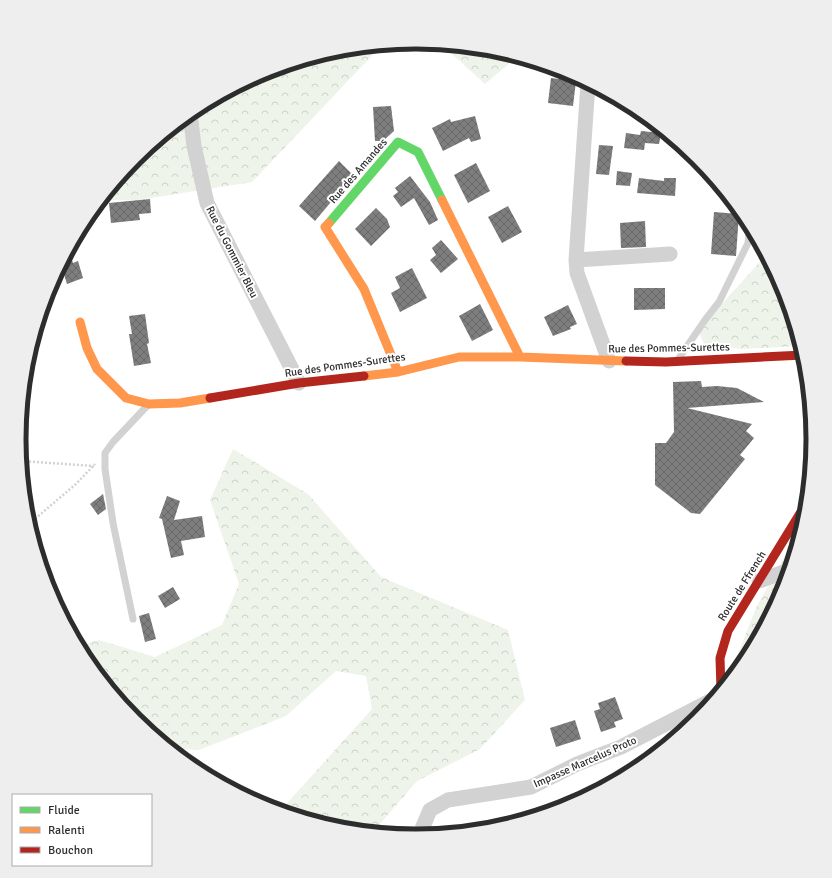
<svg xmlns="http://www.w3.org/2000/svg" width="832" height="878" font-family="Signika,sans-serif">
	<defs>
		<pattern id="forest-crowns" width="20" height="18" patternUnits="userSpaceOnUse"><rect width="20" height="18" fill="#eff4ea"/><path d="M2 6a3 3 0 1 1 6 0M12 15a3 3 0 1 1 6 0" fill="none" stroke="#cdd2c9"/></pattern>
		<pattern id="building-cross-hatch" width="8" height="8" patternUnits="userSpaceOnUse"><rect width="8" height="8" fill="#7e7e7e"/><path d="M0 0l8 8M0 8l8-8" fill="none" stroke="#686868"/></pattern>
	</defs>
	<rect width="100%" height="100%" fill="#fff"/>
	<!-- forest -->
	<path fill="url(#forest-crowns)" d="M382,45L252,182L138,200H101L135,158L196,109L264,72L339,50Z
		M442,45L494,50L517,57L485,84Z
		M766,255L783,287L800,346L741,349L704,344L700,335V328Z
		M233,449L308,494L381,577L508,630L525,700L480,749L417,781L373,832L338,828L280,811L372,709L366,676L336,671L286,716L199,750L170,748L135,720L86,659L78,646L99,640L155,657L222,625L239,584L210,500Z
		M802,526L783,591L746,660L733,676L732,669L756,608Z"/>
	<!-- building -->
	<path fill="url(#building-cross-hatch)" d="M551,78L576,81L573,106L548,103Z
		M391,106L394,131L383,141H375L373,107Z
		M475,116L481,139L471,142L469,138L443,151L432,128L450,119L451,122Z
		M641,131L661,133L659,144L645,143L644,150L624,148L626,133L640,135Z
		M599,145L613,146L609,175L596,174Z
		M339,161L352,174L350,175L352,177L315,221L299,206Z
		M476,163L490,191L468,203L454,175Z
		M617,171L632,173L630,186L616,185Z
		M410,176L430,202L438,220L429,225L414,198L401,207L393,196L398,192L395,188Z
		M639,178L664,181V178H676L675,196L637,193Z
		M150,199L151,213L139,214L140,220L111,223L109,203Z
		M508,206L522,232L502,243L488,217Z
		M376,208L387,219L390,227L371,246L355,229Z
		M714,212L739,214L736,256L711,254Z
		M645,221L646,247L621,248L620,223Z
		M441,240L458,259L441,273L430,260L436,255L432,248Z
		M69,251L73,263L78,261L83,278L67,284L61,265Z
		M412,268L427,298L400,312L391,293L400,288L395,277Z
		M634,288H665V309L634,310Z
		M480,304L493,330L472,341L459,316Z
		M568,305L577,324L570,327L571,329L553,336L544,317Z
		M145,314L149,343L147,344L151,363L134,366L129,334H132L129,316Z
		M701,381L702,387L717,386L737,388L764,402L687,408L752,424L746,431L754,438L740,455L745,459L700,514L691,513L655,485V443H666L674,432L673,382Z
		M103,494L106,509L98,515L90,504Z
		M167,496L180,501L174,520L202,516L205,537L181,541L184,555L171,558L162,519L159,518Z
		M173,587L180,599L165,608L158,596Z
		M149,613L156,639L145,642L139,616Z
		M615,697L623,719L614,722L616,727L601,732L594,711L600,709L598,703Z
		M575,720L581,739L556,747L550,728Z"/>
	<g fill="none" stroke-linecap="round" stroke-linejoin="round">
		<!-- path -->
		<path stroke="#d2d2d2" stroke-width="2.5" stroke-dasharray="2 2" stroke-linecap="butt" d="M21,461L94,466
			M29,524L76,484L95,464"/>
		<!-- lane -->
		<path stroke="#d2d2d2" stroke-width="7" d="M679,358L705,320L719,302L748,243L750,225
			M133,619L113,523L105,469V453L113,442L147,406"/>
		<!-- street -->
		<path stroke="#d2d2d2" stroke-width="15" d="M588,83L576,260L577,273L609,361
			M190,113L194,146L207,203L299,383
			M576,260L670,254
			M759,581L789,570
			M419,836L430,810L448,800L531,787L577,764L621,747L714,699"/>
		<!-- fast -->
		<path stroke="#63d668" stroke-width="9" d="M329,223L398,142L418,152L442,200"/>
		<!-- slow -->
		<path stroke="#ff974d" stroke-width="9" d="M442,200L520,357
			M329,223L325,227L364,289L398,372
			M80,322L87,348L97,369L126,398L149,404L180,403L210,398
			M364,376L398,372L459,357H520L626,361"/>
		<!-- jam -->
		<path stroke="#b3261e" stroke-width="9" d="M626,361L666,362L803,355
			M210,398L299,383L364,376
			M721,690L720,658L728,631L807,502"/>
	</g>
	<g text-anchor="middle" dominant-baseline="central" stroke-width="4" stroke-linejoin="round" paint-order="stroke">
		<!-- street labels -->
		<g font-size="11" fill="#2d2d2d" stroke="#fff">
			<text transform="translate(358 171) rotate(-49)">Rue des Amandes</text>
			<text transform="translate(232 252) rotate(63)">Rue du Gommier Bleu</text>
			<text transform="translate(669 348) rotate(-1)">Rue des Pommes-Surettes</text>
			<text transform="translate(345 365) rotate(-8)">Rue des Pommes-Surettes</text>
			<text transform="translate(742 586) rotate(-58)">Route de Ffrench</text>
			<text transform="translate(585 762) rotate(-24)">Impasse Marcelus Proto</text>
		</g>
	</g>
	<!-- crop -->
	<path d="M0 0H832V878H0ZM26 439a390 390 0 1 1 780 0a390 390 0 1 1-780 0Z" fill="#eee" fill-rule="evenodd"/>
	<path fill="none" stroke="#2d2d2d" stroke-width="5" d="M26 439a390 390 0 1 1 780 0a390 390 0 1 1-780 0Z"/>
	<!-- legend -->
	<rect x="12" y="794" width="140" height="72" fill="#ffffff" stroke="#ababab"/>
	<rect x="20" y="807" width="20" height="6" fill="#63d668" stroke="#ababab"/>
	<text x="48" y="814" font-size="12" fill="#2d2d2d">Fluide</text>
	<rect x="20" y="827" width="20" height="6" fill="#ff974d" stroke="#ababab"/>
	<text x="48" y="834" font-size="12" fill="#2d2d2d">Ralenti</text>
	<rect x="20" y="847" width="20" height="6" fill="#b3261e" stroke="#ababab"/>
	<text x="48" y="854" font-size="12" fill="#2d2d2d">Bouchon</text>
</svg>
